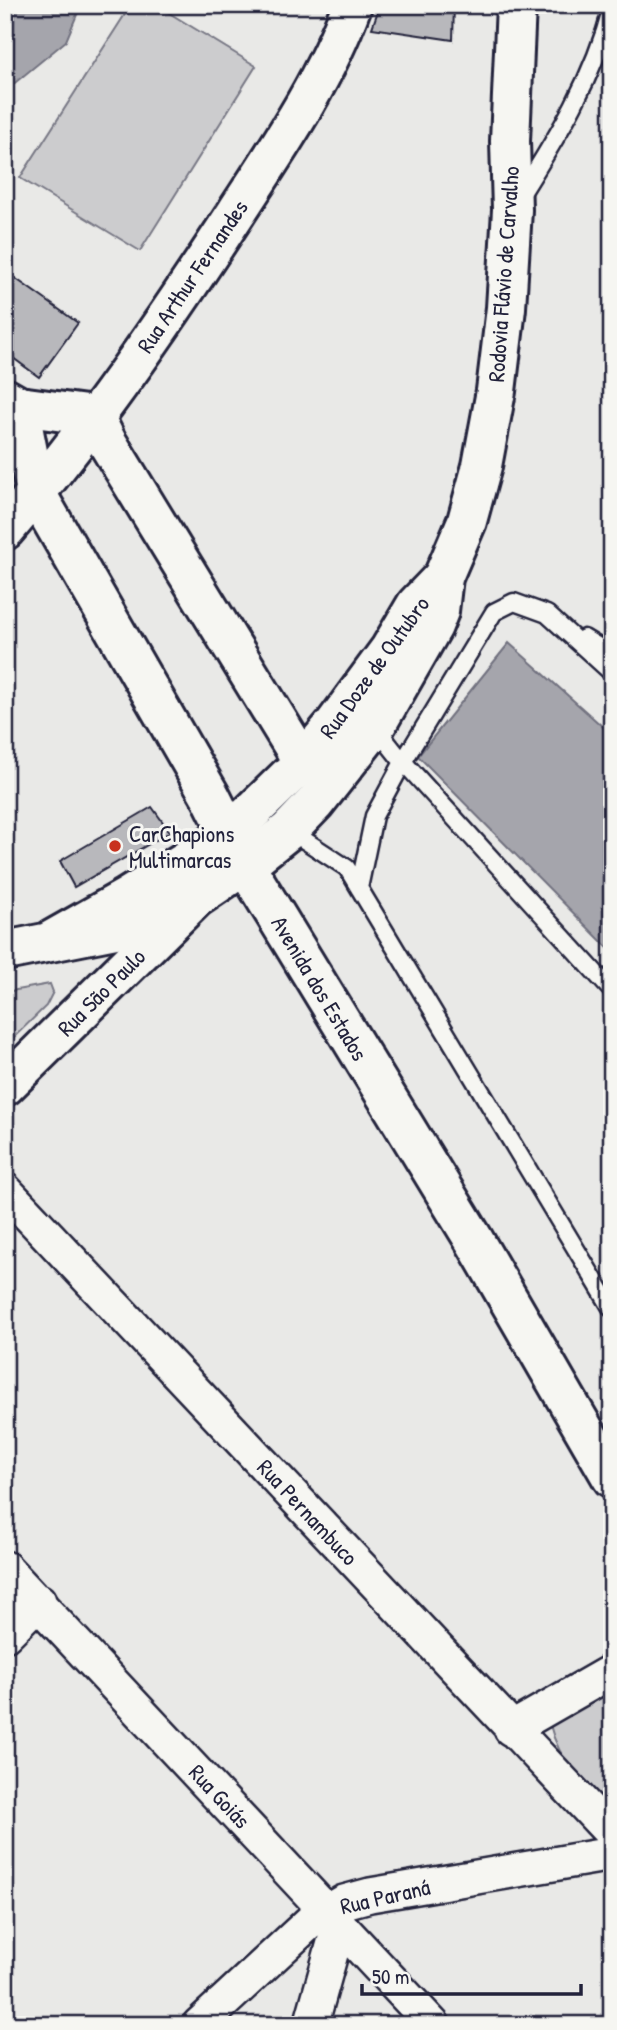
<svg xmlns="http://www.w3.org/2000/svg" width="617" height="2030" font-family="'Patrick Hand',sans-serif">
	<rect width="100%" height="100%" fill="#e9e9e7"/>
	<filter id="ink" filterUnits="userSpaceOnUse"><feTurbulence type="fractalNoise" baseFrequency=".0143" numOctaves="2"/><feDisplacementMap in="SourceGraphic" scale="14" xChannelSelector="R" yChannelSelector="G"/><feConvolveMatrix kernelMatrix="1 2 1 2 8 2 1 2 1" color-interpolation-filters="sRGB"/></filter>
	<g filter="url(#ink)">
		<!-- green -->
		<path fill="#ccccce" stroke="#777784" stroke-width="2" d="M131,5H156L256,66L140,251L20,178Z
			M50,984L53,992L46,1006L5,1046V992Z
			M612,1682V1815C585,1789 559,1761 550,1725Z"/>
		<!-- water -->
		<path fill="#a5a5ac" stroke="#71717f" stroke-width="2" d="M14,5H81L66,41L5,91V18Z
			M509,643L612,735V952L418,756Z"/>
		<!-- building -->
		<path fill="#b8b8bc" stroke="#22223b" stroke-width="2" d="M380,5H454L453,40L372,28Z
			M5,271L78,323L39,377L5,352Z
			M152,807L170,832L74,887L60,861Z"/>
		<g fill="none" stroke-linecap="round" stroke-linejoin="round">
			<defs>
				<path id="lane" d="M520,196C559,134 593,79 612,7
					M584,638L612,655
					M375,727L398,756L612,991
					M289,830L347,868L612,1309
					M359,888L374,816L403,762L494,612L514,602L547,614L612,673"/>
				<path id="street" d="M5,1190L612,1834
					M5,1568L433,2025
					M5,1635L39,1601
					M511,1729L612,1671
					M199,2025L310,1922L344,1902L370,1895L612,1854
					M311,2025L339,1925"/>
				<path id="secondary" d="M5,398L19,406L94,416L107,442L303,762
					M19,406L36,493L211,797L245,865L474,1240L612,1478
					M50,941L126,898L230,833L303,762L334,725L390,649L416,605L443,577
					M5,951L135,925L194,898"/>
				<path id="primary" d="M5,530C90,431 165,322 236,213C279,147 325,80 352,5
					M5,1086L196,898L245,865L289,830L315,803L375,727L433,626L439,611L443,577L467,521L482,466L496,391L506,308L512,210L510,141L516,5"/>
			</defs>
			<!-- lane casing -->
			<use href="#lane" stroke="#22223b" stroke-width="21"/>
			<!-- street casing -->
			<use href="#street" stroke="#22223b" stroke-width="38"/>
			<!-- secondary casing -->
			<use href="#secondary" stroke="#22223b" stroke-width="44"/>
			<!-- primary casing -->
			<use href="#primary" stroke="#22223b" stroke-width="44"/>
			<!-- lane -->
			<use href="#lane" stroke="#f6f6f2" stroke-width="16"/>
			<!-- street -->
			<use href="#street" stroke="#f6f6f2" stroke-width="33"/>
			<!-- secondary -->
			<use href="#secondary" stroke="#f6f6f2" stroke-width="38"/>
			<!-- primary -->
			<use href="#primary" stroke="#f6f6f2" stroke-width="38"/>
		</g>
	</g>
	<!-- markers -->
	<circle fill="#c8321e" stroke="#f6f6f2" stroke-width="2.5" cx="115" cy="846" r="7"/>
	<g text-anchor="middle" dominant-baseline="central" stroke-width="6" stroke-linejoin="round" paint-order="stroke">
		<!-- street labels -->
		<g font-size="23" fill="#22223b" stroke="#f6f6f2">
			<text transform="translate(503 274) rotate(-86)">Rodovia Flávio de Carvalho</text>
			<text transform="translate(192 276) rotate(-56)">Rua Arthur Fernandes</text>
			<text transform="translate(374 667) rotate(-54)">Rua Doze de Outubro</text>
			<text transform="translate(320 988) rotate(59)">Avenida dos Estados</text>
			<text transform="translate(101 992) rotate(-45)">Rua São Paulo</text>
			<text transform="translate(308 1512) rotate(47)">Rua Pernambuco</text>
			<text transform="translate(220 1796) rotate(47)">Rua Goiás</text>
			<text transform="translate(385 1896) rotate(-13)">Rua Paraná</text>
		</g>
		<!-- poi labels -->
		<g font-size="23" fill="#22223b" stroke="#f6f6f2" text-anchor="start">
			<text x="129" y="833">CarChapions<tspan x="129" dy="26">Multimarcas</tspan></text>
		</g>
	</g>
	<!-- margin -->
	<rect width="617" height="2030" fill="none" stroke="#f6f6f2" stroke-width="28"/>
	<rect x="14" y="14" width="589" height="2002" fill="none" stroke="#22223b" stroke-width="2.5" filter="url(#ink)"/>
	<!-- scale -->
	<path d="M362 1984v10h219v-10" fill="none" stroke="#22223b" stroke-width="3.5"/>
	<text x="372" y="1984" font-size="21" fill="#22223b" stroke="#f6f6f2" stroke-width="5" paint-order="stroke">50 m</text>
</svg>
